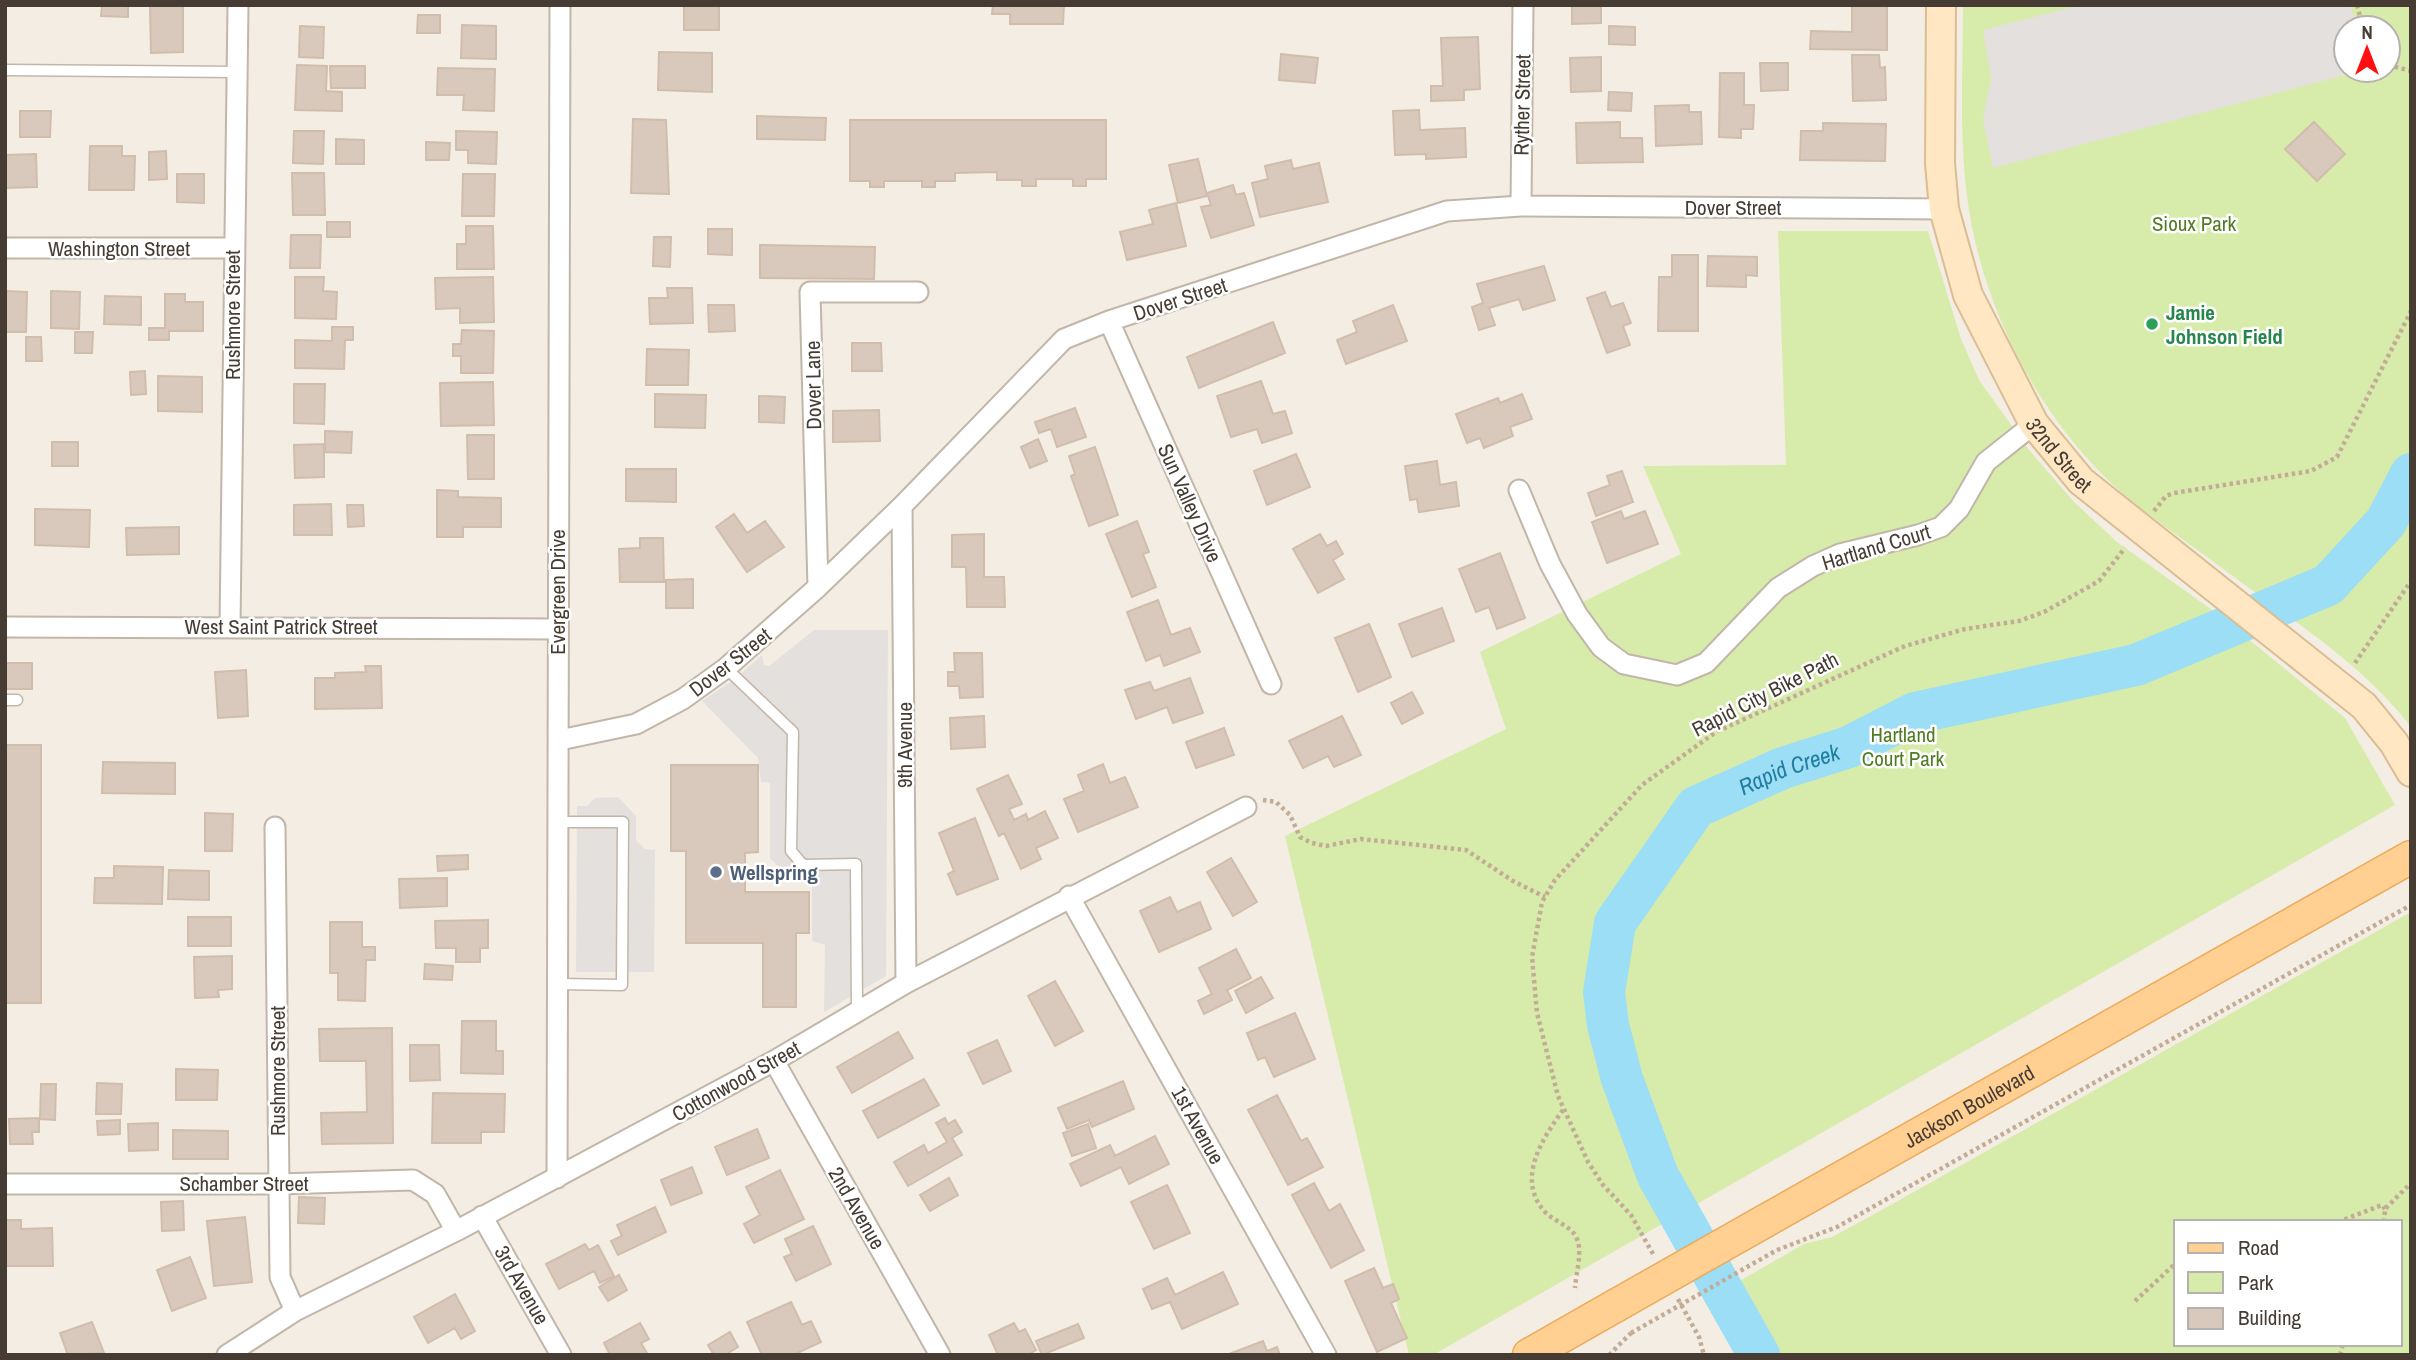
<svg xmlns="http://www.w3.org/2000/svg" width="2416" height="1360" font-family="'Archivo Narrow',sans-serif">
	<rect width="100%" height="100%" fill="#f3ede4"/>
	<!-- green -->
	<path fill="#d7ebaa" fill-rule="evenodd" d="M1963,5H2411V727C2362,663 2290,619 2226,571C2185,540 2140,512 2104,476C2031,403 1980,299 1967,196C1959,133 1963,68 1963,5ZM2346,28H2388V70H2346Z
		M1778,231H1928L1961,339L1979,380L2029,450L2074,502L2117,542L2219,615L2345,718L2395,805L1433,1355H1409L1285,836L1506,729L1480,652L1681,554L1643,466L1786,465Z
		M2411,912V1355H1759L1724,1290L1804,1244L1832,1237L1880,1211ZM2176,1222H2400V1344H2176Z"/>
	<!-- parking -->
	<path fill="#e4e0dd" d="M2081,5H2351L2356,28H2346V70H2365L1993,168L1983,119L1991,78L1983,30Z
		M814,630H888L886,976L824,1012L825,945L812,941V883L793,882L770,858V783L761,782L758,758L702,701L735,679L762,655L764,665L769,666Z
		M618,797L636,816V840L645,849L655,850L654,972H576L577,806H587L595,798Z"/>
	<!-- water -->
	<path fill="#9bdef5" d="M1739,1290L1780,1355H1744L1713,1304Z"/>
	<g fill="none" stroke-linecap="round" stroke-linejoin="round">
		<!-- river -->
		<path stroke="#9bdef5" stroke-width="42" id="s1" d="M1759,1355L1658,1176L1622,1079L1608,1025L1604,992L1615,923L1696,807L1783,768L1849,747L1915,713L2136,665L2328,585L2386,522L2411,474"/>
	</g>
	<!-- building -->
	<path fill="#d9c9bc" stroke="#d1bdac" stroke-width="2" d="M102,5H128V17L101,16Z
		M150,5H183V52L151,53Z
		M684,5H719V30H684Z
		M993,5H1064L1063,24H1010V14H992Z
		M1572,5H1601V23L1572,24Z
		M1852,5H1887V50L1810,49L1811,31L1852,32Z
		M418,15H440V33H417Z
		M462,25L496,26V59L461,58Z
		M300,26L324,27L323,58L299,57Z
		M1609,26L1635,27V45L1609,44Z
		M1478,37L1480,89L1464,90V100L1431,101V86H1443L1441,38Z
		M659,52L712,53V92L658,90Z
		M1281,54L1318,58L1315,83L1279,80Z
		M1852,55H1879L1880,68L1885,67L1886,100L1853,101Z
		M1601,57V91L1571,92L1570,58Z
		M1760,63H1788V90L1761,91Z
		M297,65L327,66L326,91L342,92V111L295,110Z
		M330,66H365V88H331Z
		M438,68L495,69L494,111L463,110L464,95H437Z
		M1720,73H1744V105H1754L1753,129H1741V138L1719,137Z
		M1609,92L1632,93L1631,111L1608,110Z
		M1689,105V112H1701L1702,144L1656,146L1655,106Z
		M1419,110L1420,130L1465,128L1466,157L1426,159V154L1395,155L1393,111Z
		M20,111H51L50,137H20Z
		M757,116L826,118L825,140L757,139Z
		M633,119L666,120L669,194L631,193Z
		M850,120H1106V179H1086V186H1073V179H1036V186H1022V180H997V172L955,173V181H935V187H922V181H884V187H870V181H850Z
		M1620,122V138H1642L1643,162L1577,163L1576,123Z
		M2314,122L2345,154L2317,181L2285,149Z
		M1823,123L1886,124L1885,161L1800,160L1801,131H1823Z
		M294,131H324L323,164L293,163Z
		M456,131L497,132L496,164L468,163V150H456Z
		M336,139L364,140V164H336Z
		M426,142L450,143L449,160H426Z
		M90,146H122V156H135L134,190H89Z
		M166,151L167,179L149,180V152Z
		M36,154L37,187L5,188V155Z
		M1198,159L1207,196L1178,203L1169,165Z
		M1291,160L1293,169L1319,163L1328,202L1260,217L1252,183L1268,179L1265,166Z
		M292,173H324L325,215H293Z
		M177,174H204V203L177,202Z
		M463,174H495L494,216H462Z
		M1233,185L1236,195L1244,193L1254,225L1211,238L1201,207L1211,205L1207,193Z
		M1176,203L1186,246L1127,260L1120,232L1153,224L1149,210Z
		M327,222H350V237H327Z
		M466,226H493L494,269H457V244H466Z
		M708,229H732V255L708,254Z
		M291,235H321L320,268H290Z
		M654,237H671L670,267L653,266Z
		M760,245L875,247L874,279L760,278Z
		M1672,255H1698V331H1658L1659,277H1672Z
		M1708,256L1757,257V276L1746,275V287L1707,286Z
		M1544,266L1555,300L1523,310L1519,299L1489,308L1495,325L1479,330L1472,307L1483,303L1477,284Z
		M295,277H324L323,291L337,292L336,319L295,318Z
		M493,277L494,322L460,323V308L436,309L435,278Z
		M667,288H692L693,323L650,324L649,298H668Z
		M5,291L27,292L26,332H5Z
		M51,291L80,292L79,329L51,328Z
		M1605,292L1611,307L1623,303L1631,323L1623,326L1630,345L1607,353L1587,298Z
		M165,294H185V302H203V331H169V340H149V328H165Z
		M105,296L141,297V325L104,324Z
		M708,305H734L735,331L709,332Z
		M1393,305L1407,341L1346,364L1337,340L1357,332L1353,321Z
		M1273,322L1285,353L1199,388L1187,357Z
		M332,327H353V340H345L344,369L295,368V340L332,341Z
		M462,330L494,331L493,373H461V356H453V344H461Z
		M75,332H93L92,353H75Z
		M26,337H41L42,361H26Z
		M852,343H881L882,371H852Z
		M647,349L689,350L688,385H646Z
		M145,371L146,394L131,395L130,372Z
		M158,376L202,377V412L158,411Z
		M1261,381L1273,414L1285,411L1292,433L1262,443L1257,429L1231,437L1217,396Z
		M493,382L494,425L441,426L440,383Z
		M294,384H325L324,424L294,423Z
		M655,394L706,395L705,428L655,427Z
		M1522,394L1532,419L1510,427L1513,436L1484,448L1480,438L1467,443L1456,414L1498,398L1500,403Z
		M759,396L785,397L784,423L759,422Z
		M1075,408L1086,437L1057,447L1051,429L1039,433L1035,422Z
		M879,410L880,441L833,442V411Z
		M325,431L352,432L351,453L325,452Z
		M467,435H494V479H468Z
		M1038,439L1047,461L1030,468L1021,447Z
		M52,442H78V466H52Z
		M324,444V477L295,478L294,445Z
		M1095,447L1118,515L1089,526L1071,476L1075,474L1069,456Z
		M1296,454L1310,487L1267,505L1254,471Z
		M1437,461L1440,485L1456,482L1459,506L1419,512L1417,499L1410,500L1405,466Z
		M626,469H676V502L626,501Z
		M1622,471L1633,502L1596,516L1588,493L1610,485L1607,476Z
		M437,490L458,491V497L501,498V527H463V537H437Z
		M331,504L332,535H294V505Z
		M347,505H363L364,526L348,527Z
		M35,509L90,510L89,547L35,545Z
		M1621,511L1624,519L1645,511L1658,544L1607,563L1592,522Z
		M734,514L747,533L765,521L784,547L747,572L716,527Z
		M1137,521L1149,552L1143,554L1156,587L1132,597L1106,534Z
		M179,527V554L127,555L126,528Z
		M984,534V577H1004L1005,607H967L966,567H952V535Z
		M1320,534L1327,546L1336,541L1343,554L1333,560L1344,579L1318,593L1293,549Z
		M640,538H663L664,582H620L619,549L640,548Z
		M1500,553L1525,618L1497,629L1489,607L1476,612L1459,569Z
		M693,579V608H666V580Z
		M1158,600L1171,635L1190,628L1200,652L1164,666L1160,655L1146,661L1127,612Z
		M1442,608L1454,641L1412,657L1399,624Z
		M1369,624L1391,677L1358,692L1335,638Z
		M954,653H982L983,697L960,698L959,686H948V672H955Z
		M5,663H32V689H5Z
		M365,666H381L382,708L315,709V678H335V673L366,672Z
		M246,670L248,716L218,718L215,672Z
		M1190,678L1203,713L1173,723L1167,707L1136,719L1125,690L1150,682L1154,691Z
		M1412,692L1423,713L1402,724L1391,703Z
		M984,716L985,747L951,749L950,718Z
		M1342,716L1361,755L1334,767L1328,756L1303,768L1289,741Z
		M1224,728L1234,755L1196,768L1186,742Z
		M5,745H41V1003H5Z
		M103,762L175,763V794L102,793Z
		M1103,764L1110,783L1125,777L1138,807L1078,832L1064,799L1084,791L1078,775Z
		M671,765H758V852L745,853V892H809V933H796V1007H763V943H686V851H671Z
		M1008,775L1022,804L1009,809L1014,820L1026,814L1028,820L1045,811L1058,838L1036,848L1041,859L1021,869L1004,833L999,836L977,789Z
		M205,813L233,814L232,851H205Z
		M975,818L998,879L957,895L948,874L954,871L939,833Z
		M468,855V869L438,871L437,856Z
		M1231,858L1257,902L1233,916L1207,872Z
		M114,866L163,867L162,904L94,903L95,878H114Z
		M169,870L209,871V900L168,899Z
		M447,878V906L400,908L399,879Z
		M1170,897L1177,912L1200,902L1211,929L1159,952L1140,911Z
		M188,917H231V946H188Z
		M488,920V948H480V962H456V948H436L435,921Z
		M330,922H362V947H375V960H366L365,1001L338,1000V973H330Z
		M1236,949L1251,978L1227,990L1232,1000L1204,1014L1198,1001L1212,994L1199,968Z
		M232,956V989L218,990L219,997L195,998L194,957Z
		M425,964L453,966L452,980L424,979Z
		M1261,977L1273,998L1246,1013L1235,991Z
		M1055,981L1083,1031L1055,1046L1028,996Z
		M1295,1013L1315,1059L1274,1077L1265,1057L1258,1060L1247,1033Z
		M462,1021H496V1051H503V1074L461,1073Z
		M392,1028L393,1143L322,1144L321,1113L367,1112L366,1061H320L319,1029Z
		M898,1032L913,1058L852,1093L837,1067Z
		M997,1040L1011,1071L983,1084L968,1053Z
		M410,1045H439L440,1080L410,1081Z
		M176,1069L218,1070L217,1100H176Z
		M924,1079L939,1105L878,1138L863,1111Z
		M1123,1081L1134,1109L1092,1127L1089,1120L1067,1129L1058,1108Z
		M97,1083L122,1084L121,1114H96Z
		M41,1084H56L55,1120L40,1119Z
		M433,1093L505,1094L504,1132H481V1143H432Z
		M1277,1095L1301,1141L1307,1138L1323,1167L1288,1185L1248,1110Z
		M39,1118V1132H32L33,1144H10L9,1119Z
		M945,1118L948,1124L955,1120L962,1132L952,1138L962,1155L908,1186L894,1162L924,1145L928,1153L947,1142L936,1123Z
		M120,1120V1134L98,1135L97,1121Z
		M158,1123V1150L129,1151L128,1124Z
		M1088,1124L1096,1148L1072,1156L1063,1133Z
		M757,1129L769,1158L727,1175L715,1147Z
		M173,1130L228,1131V1159H173Z
		M1155,1136L1169,1164L1129,1184L1121,1167L1081,1186L1070,1164L1110,1145L1115,1156Z
		M692,1167L702,1193L671,1205L661,1180Z
		M780,1170L804,1219L754,1243L744,1224L760,1215L746,1187Z
		M949,1178L958,1195L930,1211L920,1195Z
		M1314,1183L1329,1211L1340,1204L1364,1250L1331,1268L1292,1195Z
		M1167,1185L1190,1233L1154,1249L1131,1202Z
		M299,1197L325,1198L324,1224L298,1223Z
		M183,1201L184,1230L162,1231L161,1202Z
		M655,1207L666,1232L618,1255L611,1241L622,1236L617,1225Z
		M245,1217L252,1282L214,1286L207,1221Z
		M5,1220H21V1229L52,1228L53,1266H5Z
		M813,1226L831,1264L796,1281L784,1257L792,1254L785,1239Z
		M585,1244L589,1250L598,1245L614,1276L600,1283L594,1271L559,1289L546,1264Z
		M190,1257L206,1298L172,1311L157,1270Z
		M1374,1268L1383,1288L1393,1284L1399,1299L1391,1303L1407,1338L1377,1352L1345,1281Z
		M1223,1272L1238,1304L1182,1329L1170,1302L1152,1309L1143,1289L1167,1278L1175,1295Z
		M619,1275L627,1290L608,1301L599,1287Z
		M455,1294L475,1331L461,1339L455,1328L428,1343L414,1317Z
		M791,1302L802,1325L811,1321L821,1342L793,1355H762L747,1322Z
		M92,1322L104,1353L68,1355L60,1333Z
		M640,1323L649,1339L641,1343L648,1355H610L604,1343Z
		M1014,1323L1019,1332L1025,1329L1036,1350L1027,1355H998L989,1335Z
		M1078,1324L1084,1338L1042,1355L1036,1341Z
		M730,1332L738,1347L725,1355H714L708,1345Z
		M1263,1341L1267,1351L1277,1347L1280,1355L1229,1354Z"/>
	<g fill="none" stroke-linecap="round" stroke-linejoin="round">
		<defs>
			<path id="lane" d="M5,70L237,72
				M726,668L793,732L791,851L803,865L856,864L857,1011
				M5,700H17
				M558,984L622,985L623,822H560"/>
			<path id="street" d="M1521,206L1523,5
				M5,248H233
				M1109,321L1271,684
				M1519,490L1550,564L1577,614L1601,647L1624,664L1677,675L1706,663L1778,588L1813,566L1840,554L1918,535L1941,527L1959,509L1986,462L2034,424
				M902,506L906,983
				M818,587L810,292H918
				M230,626L238,5
				M5,627L556,629
				M560,740L636,724L683,699L726,668L818,587L902,506L1064,339L1109,321L1447,211L1521,206L1944,209
				M275,827L280,1277L295,1311
				M1069,896L1326,1355
				M774,1061L940,1355
				M557,1178L560,5
				M5,1184H278L413,1180L435,1194L456,1231
				M482,1216L561,1355
				M227,1355L295,1311L456,1231L774,1061L906,983L1246,807"/>
			<g id="secondary">
				<path id="s2" d="M1941,5L1940,163L1944,209L1968,295L2034,424L2081,481L2364,706L2394,743L2411,772"/>
			</g>
			<g id="primary">
				<path id="s3" d="M1765,1221L2411,857"/>
				<path d="M1529,1355L1615,1306"/>
			</g>
		</defs>
		<!-- lane casing -->
		<use href="#lane" stroke="#c2b6a9" stroke-width="13"/>
		<!-- street casing -->
		<use href="#street" stroke="#c2b6a9" stroke-width="23"/>
		<!-- secondary casing -->
		<use href="#secondary" stroke="#dabd92" stroke-width="32"/>
		<!-- primary casing -->
		<use href="#primary" stroke="#ecaa5a" stroke-width="35"/>
		<!-- path -->
		<path stroke="#c2ac96" stroke-width="4.5" stroke-dasharray="3.5 3.5" stroke-linecap="butt" d="M2357,5L2363,28
			M2388,65L2411,71
			M2154,511L2166,496L2174,493L2311,471L2337,457L2411,311
			M2355,663L2411,581
			M1263,800L1276,802L1290,815L1300,837L1312,843L1326,846L1361,839L1466,850L1513,881L1545,897
			M1563,1110C1543,1138 1515,1179 1545,1212C1554,1221 1568,1225 1575,1235C1584,1249 1576,1272 1575,1288
			M2338,1222L2382,1205L2385,1209
			M2384,1222L2385,1209L2411,1183
			M1777,1250L1837,1227L2411,905
			M1653,1254L1631,1215L1603,1185L1588,1162L1558,1096L1537,1013L1532,957L1542,902L1555,880L1642,785L1716,732L1905,646L1965,629L2019,621L2044,612L2099,581L2125,548
			M1678,1299L1699,1337L1704,1355
			M2135,1301L2176,1263
			M1609,1355L1631,1333
			M2340,1355L2343,1344"/>
		<!-- lane -->
		<use href="#lane" stroke="#fff" stroke-width="10"/>
		<!-- street -->
		<use href="#street" stroke="#fff" stroke-width="19"/>
		<!-- secondary -->
		<use href="#secondary" stroke="#ffe7c3" stroke-width="28"/>
		<!-- primary -->
		<use href="#primary" stroke="#ffd092" stroke-width="32"/>
		<defs>
			<path id="primary-bridge" d="M1615,1306L1765,1221"/>
		</defs>
		<!-- primary-bridge casing -->
		<use href="#primary-bridge" stroke="#ecaa5a" stroke-width="35" stroke-linecap="butt"/>
		<!-- path-bridge -->
		<path stroke="#c2ac96" stroke-width="4.5" stroke-dasharray="3.5 3.5" stroke-linecap="butt" d="M1631,1333L1777,1250"/>
		<!-- primary-bridge -->
		<use href="#primary-bridge" stroke="#ffd092" stroke-width="32"/>
	</g>
	<!-- markers -->
	<circle fill="#2e9e5b" stroke="#fff" stroke-width="2.5" cx="2152" cy="324" r="7"/>
	<circle fill="#5c6f8a" stroke="#fff" stroke-width="2.5" cx="716" cy="872" r="7"/>
	<g text-anchor="middle" dominant-baseline="central" stroke-width="5" stroke-linejoin="round" paint-order="stroke">
		<!-- street labels -->
		<g font-size="21" fill="#463c34" stroke="#fff">
			<text transform="translate(1522 105) rotate(-89)">Ryther Street</text>
			<text x="1733" y="207">Dover Street</text>
			<text x="119" y="248">Washington Street</text>
			<text transform="translate(1180 299) rotate(-18)">Dover Street</text>
			<text transform="translate(232 315) rotate(-90)">Rushmore Street</text>
			<text transform="translate(813 385) rotate(-91)">Dover Lane</text>
			<text stroke="none"><textPath href="#s2" startOffset="478">32nd Street</textPath></text>
			<text transform="translate(1190 503) rotate(66)">Sun Valley Drive</text>
			<text transform="translate(1876 547) rotate(-17)">Hartland Court</text>
			<text transform="translate(557 592) rotate(-90)">Evergreen Drive</text>
			<text x="281" y="626">West Saint Patrick Street</text>
			<text transform="translate(730 662) rotate(-38)">Dover Street</text>
			<text transform="translate(1765 694) rotate(-27)">Rapid City Bike Path</text>
			<text transform="translate(904 745) rotate(-90)">9th Avenue</text>
			<text transform="translate(277 1071) rotate(-90)">Rushmore Street</text>
			<text transform="translate(736 1081) rotate(-29)">Cottonwood Street</text>
			<text stroke="none"><textPath href="#s3" startOffset="234">Jackson Boulevard</textPath></text>
			<text transform="translate(1198 1125) rotate(61)">1st Avenue</text>
			<text x="244" y="1183">Schamber Street</text>
			<text transform="translate(857 1208) rotate(60)">2nd Avenue</text>
			<text transform="translate(522 1285) rotate(60)">3rd Avenue</text>
		</g>
		<!-- park labels -->
		<g font-size="21" fill="#527c23" stroke="#fff">
			<text x="2194" y="223">Sioux Park</text>
			<text x="1903" y="734">Hartland<tspan x="1903" dy="24">Court Park</tspan></text>
		</g>
		<!-- leisure labels -->
		<g font-size="21" font-weight="bold" fill="#27864d" stroke="#fff" text-anchor="start">
			<text x="2166" y="312">Jamie<tspan x="2166" dy="24">Johnson Field</tspan></text>
		</g>
		<!-- service labels -->
		<g font-size="21" font-weight="bold" fill="#4e5e75" stroke="#fff" text-anchor="start">
			<text x="730" y="872">Wellspring</text>
		</g>
		<!-- water labels -->
		<g font-size="23" font-style="italic" fill="#227ea0" stroke="#fff">
			<text stroke="none"><textPath href="#s1" startOffset="710">Rapid Creek</textPath></text>
		</g>
	</g>
	<!-- border -->
	<rect width="2416" height="1360" fill="none" stroke="#463c34" stroke-width="14"/>
	<!-- legend -->
	<rect x="2174" y="1220" width="228" height="126" fill="#ffffff" stroke="#b5b1ae" stroke-width="2"/>
	<rect x="2188" y="1243" width="35" height="10" fill="#ffd092" stroke="#b5b1ae" stroke-width="2"/>
	<text x="2238" y="1255" font-size="21" fill="#463c34">Road</text>
	<rect x="2188" y="1272" width="35" height="21" fill="#d7ebaa" stroke="#b5b1ae" stroke-width="2"/>
	<text x="2238" y="1290" font-size="21" fill="#463c34">Park</text>
	<rect x="2188" y="1308" width="35" height="21" fill="#d9c9bc" stroke="#b5b1ae" stroke-width="2"/>
	<text x="2238" y="1325" font-size="21" fill="#463c34">Building</text>
	<!-- north arrow -->
	<g transform="translate(2367 49)"><circle r="33" fill="#ffffff" stroke="#b5b1ae" stroke-width="2"/>
	<path d="M0-5L12 26L0 18L-12 26Z" fill="#ff1010"/>
	<text y="-10" font-size="19" font-weight="bold" text-anchor="middle" fill="#463c34">N</text>
	</g>
</svg>
